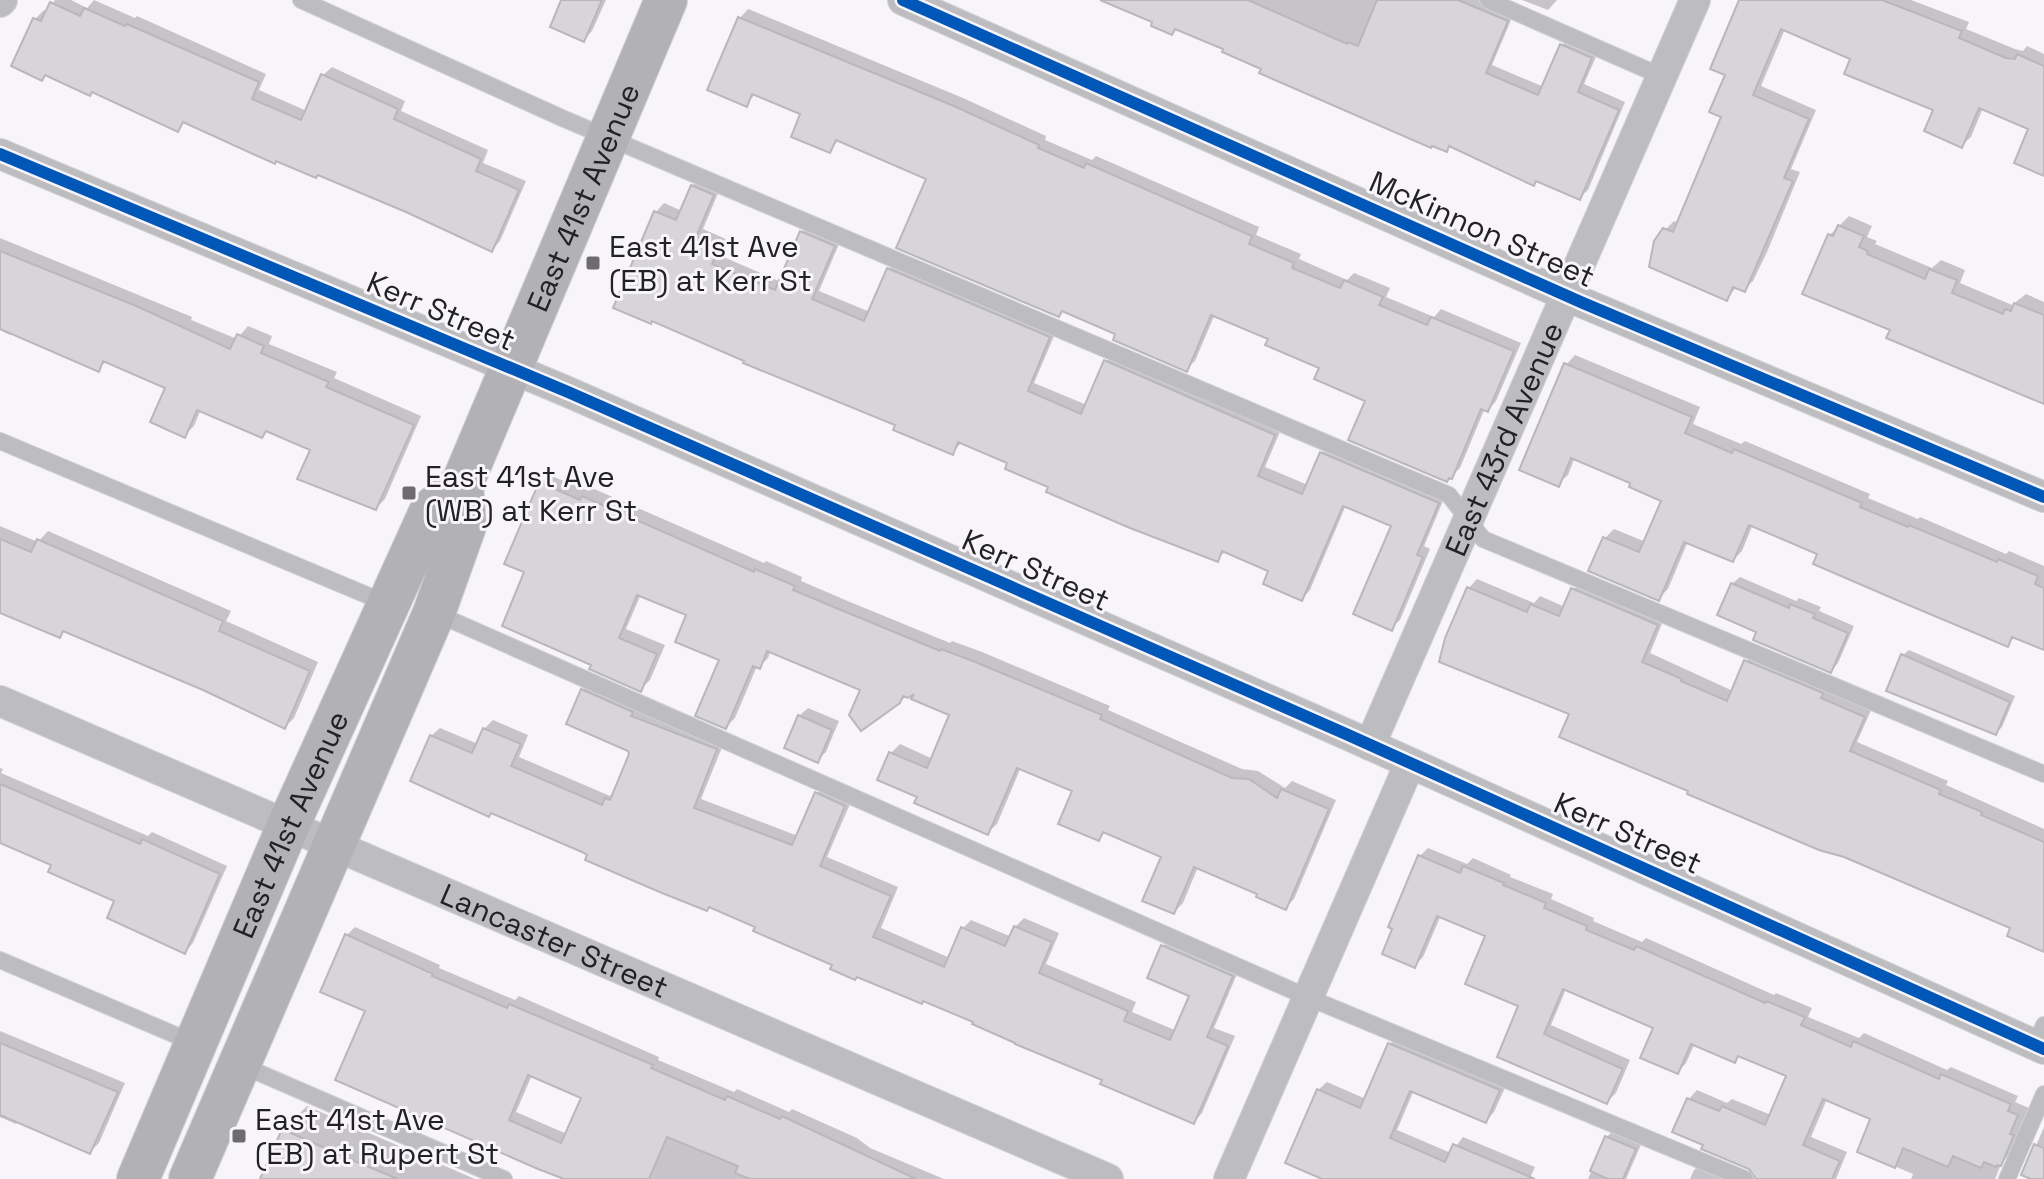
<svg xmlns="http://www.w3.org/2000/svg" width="2044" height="1179" font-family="'Space Grotesk',sans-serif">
	<rect width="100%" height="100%" fill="#f8f5fa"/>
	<!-- shadow -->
	<path fill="#0003" fill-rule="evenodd" d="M55,0H71L87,8L94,0L135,18L137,16L266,74L259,90L307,111L323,75L332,67L405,101L401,111L488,150L483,163L526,181L500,241L492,250L319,173L186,121L178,129L92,91L46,74L42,78L35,19L44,10L47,12Z
		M564,0H606L592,31L584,40Z
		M1111,0H1488L1514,13L1492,65L1544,87L1562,45L1570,37L1599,50L1584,84L1625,102L1588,190L1580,197L1451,145L1446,150L1264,68L1226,48L1177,28L1172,33L1155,21Z
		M1522,0H1557L1548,10Z
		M1741,0H1911L1969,22L1966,29L2015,49L2023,51L2027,46L2044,54V174L2031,128L1983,108L1971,137L1962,145L1936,109L1853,58L1785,29L1761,86L1816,110L1791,169L1800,172L1767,252L1753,281L1744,289L1737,286L1727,299L1665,230L1674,221L1679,223L1723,116L1727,74Z
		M748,9L963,98L1046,136L1045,140L1092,160L1096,156L1259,227L1256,235L1301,254L1299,259L1347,280L1354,273L1390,288L1386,297L1434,317L1441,309L1521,343L1496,401L1488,410L1485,408L1460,468L1447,480L1367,400L1321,367L1270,338L1215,314L1195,361L1186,369L1118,332L1064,309L1058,315L928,178L839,139L830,151L803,113L756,93L746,105L709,89L740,18Z
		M701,177L721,186L703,229L726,239L719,255L781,282L802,232L810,224L842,237L819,291L870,312L888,269L897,261L1057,329L1034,383L1087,405L1106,361L1114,353L1282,427L1265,467L1308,485L1321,454L1330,445L1446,494L1424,546L1430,549L1400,620L1391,628L1393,525L1346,505L1310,590L1302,599L1271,570L1226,551L1217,559L962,442L952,453L898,424L745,362L656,212L664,203L682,211L692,186Z
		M1849,216L1872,226L1867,237L1877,241L1875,244L1932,268L1941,260L1965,270L1960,283L2012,305L2026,294L2044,302V401L1892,329L1830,235Z
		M0,238L192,317L191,320L237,339L248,326L272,336L269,344L337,372L334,378L421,416L385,499L376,508L312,449L268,430L262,436L201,409L194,426L185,435L167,387L107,361L98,369L12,332L10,335L0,330Z
		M1575,355L1700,407L1693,424L1741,444L1745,441L1870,494L1868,498L1918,519L1920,517L2006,554L2009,551L2044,566V648L2016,636L2007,645L1820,553L1753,524L1742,551L1733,560L1688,541L1668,589L1659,598L1605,538L1614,529L1646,542L1664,500L1633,482L1575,457L1568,475L1558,484L1566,365Z
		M549,475L589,491L592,488L764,563L766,561L802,577L801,581L850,602L950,643L952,641L982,652L1110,706L1108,710L1242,769L1258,771L1285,788L1292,781L1336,800L1294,899L1285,908L1260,893L1198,867L1183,903L1174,912L1163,855L1106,831L1098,839L1075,790L1021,767L997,824L988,832L919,796L891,753L900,744L933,759L952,714L918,688L899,702L771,650L768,658L759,667L757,666L735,718L726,727L721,659L689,614L641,594L626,629L665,645L650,680L641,689L594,664L527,571L540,484Z
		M0,526L38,542L48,531L231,611L226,621L318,662L294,718L285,727L203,688L66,630L59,636L0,606Z
		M1740,577L1796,601L1799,598L1821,607L1819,611L1854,626L1838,663L1831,671L1759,631L1732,584Z
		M1477,579L1534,603L1540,596L1565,607L1573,590L1581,581L1665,616L1650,653L1733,691L1746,662L1755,653L1872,708L1857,742L1948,781L1946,785L2044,829V950L2013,927L1691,790L1571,713L1469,588Z
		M1909,650L2015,696L2002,727L1996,733L1903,655Z
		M591,681L725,740L701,799L798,836L816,794L825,785L853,797L827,857L898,887L881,928L950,958L962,929L971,920L1012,937L1015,927L1024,918L1059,933L1046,964L1136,1002L1132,1012L1177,1031L1192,994L1163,946L1172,937L1240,967L1214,1028L1235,1036L1202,1113L1194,1122L976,1021L835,964L757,926L589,854L431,736L440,728L478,744L484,729L493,720L528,735L519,757L610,796L617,790L632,754L582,690Z
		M808,708L839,721L826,752L817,760L799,716Z
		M0,768L3,769L1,773L148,836L152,832L227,866L193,943L185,952L117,900L54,864L0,841Z
		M1428,848L1467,864L1473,858L1511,875L1510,877L1553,894L1551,899L1594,918L1593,921L1642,942L1646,938L1774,995L1776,993L1812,1008L1808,1017L1859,1038L1864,1033L1947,1070L1951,1067L2018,1096L2015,1102L2029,1108L2009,1155L2002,1162L1995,1179H1911L1913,1174L1859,1151L1873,1118L1827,1099L1811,1137L1847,1152L1836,1179H1758L1751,1167L1705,1144L1689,1099L1697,1090L1727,1103L1732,1099L1771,1115L1789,1075L1741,1054L1735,1060L1695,1043L1686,1063L1678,1072L1655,1027L1566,989L1551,1025L1630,1060L1616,1093L1607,1102L1499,1056L1521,1005L1488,935L1441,915L1423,957L1415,965L1420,856Z
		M355,927L440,965L439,968L515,1000L519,996L659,1057L658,1060L734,1092L737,1089L789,1112L792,1109L857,1138L870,1148L944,1179H569L368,1010L347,935ZM532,1075L583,1097L567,1134L516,1112Z
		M0,1031L125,1083L99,1143L90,1152L19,1121L16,1124L0,1117Z
		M1398,1035L1508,1081L1494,1112L1486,1121L1414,1090L1397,1130L1451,1153L1463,1137L1535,1167L1530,1178L1533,1179H1328L1318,1090L1327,1082L1366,1099L1390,1044Z
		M307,1106L475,1179H262L283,1130Z
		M2044,1127V1179H2036L2024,1174Z
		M1615,1128L1643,1140L1626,1179H1588L1607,1137Z
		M1703,1162L1745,1179H1690L1694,1170Z"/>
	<!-- building -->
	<path fill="#d7d5d8" stroke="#bab7bb" stroke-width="2" fill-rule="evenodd" d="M561,0H602L584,42L550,27Z
		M1100,0H1248L1347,44L1348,42L1358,46L1377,0H1458L1508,21L1486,73L1538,95L1560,44L1592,58L1578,92L1619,110L1580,200L1536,181L1534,186L1449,146L1447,152L1432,146L1431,148L1259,73L1261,69L1222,52L1223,49L1175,29L1172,35L1151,26L1152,22Z
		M1739,0H1882L1962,31L1959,38L2006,58L2015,59L2017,54L2044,66V176L2014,163L2028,129L1979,108L1962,148L1924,131L1933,110L1844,74L1850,59L1781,29L1753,95L1809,119L1784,178L1793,181L1745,292L1733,287L1727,301L1649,267L1654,241L1663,228L1673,232L1721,117L1709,112L1725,75L1710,69Z
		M50,2L80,16L84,8L125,26L127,24L259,82L252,99L301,120L321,74L398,109L394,119L481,159L476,171L519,190L492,252L406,212L318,175L316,178L276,161L275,164L183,122L178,132L92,92L90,96L45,75L42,81L11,66L33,18L41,21Z
		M738,17L954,106L1039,145L1038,148L1084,168L1086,163L1252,236L1249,244L1294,263L1292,268L1340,288L1344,280L1383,297L1379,305L1427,325L1431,317L1514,351L1488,412L1481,409L1452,479L1449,478L1447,482L1348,440L1365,401L1314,379L1319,368L1265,345L1268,339L1211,315L1187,372L1113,340L1115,334L1062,311L1059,317L896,248L926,179L836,140L830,153L791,137L800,114L752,94L747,107L707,90Z
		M691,185L714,195L696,237L719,247L712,264L775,290L800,231L835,246L812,299L864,321L887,268L1050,337L1028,391L1081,414L1104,360L1275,435L1258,476L1302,494L1320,452L1439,503L1417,555L1423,557L1392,631L1353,614L1391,526L1343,506L1302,601L1263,584L1268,571L1222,551L1218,562L1130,528L1046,492L1048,487L1005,469L1007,463L958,442L953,455L893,430L895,425L743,363L744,361L652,321L651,324L613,308L654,211L676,220Z
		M1838,225L1864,236L1859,247L1868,251L1867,254L1925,279L1929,269L1957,280L1952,293L2003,314L2005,309L2011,311L2014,303L2044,315V404L1886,338L1890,330L1802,294L1828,234L1833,236Z
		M0,251L134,305L230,349L237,334L264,346L261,353L329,382L326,387L414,425L376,510L297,479L310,450L266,431L262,438L197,410L185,438L150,422L165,388L103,361L99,372L0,329Z
		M1564,363L1692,417L1685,433L1732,453L1734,449L1822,486L1862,503L1860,507L1908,527L1909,525L1997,562L1998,559L2038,576L2035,584L2044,588V650L2012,637L2008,647L1899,601L1813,564L1817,554L1749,525L1733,562L1684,542L1659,601L1588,571L1603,537L1639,552L1661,501L1629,487L1630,483L1571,458L1559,487L1519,470Z
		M539,482L580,500L582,496L754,572L755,569L795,586L793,590L841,610L940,651L941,649L973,661L1102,715L1100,719L1232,778L1249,779L1277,798L1281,789L1329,809L1286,910L1256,897L1257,894L1194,867L1174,914L1142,901L1161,857L1103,832L1099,841L1058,824L1072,791L1017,768L988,835L914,803L917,797L877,780L889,752L927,768L949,715L911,699L914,694L908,698L903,696L900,703L861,731L849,715L860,690L767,651L760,669L753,666L726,729L695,716L719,660L675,642L686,615L637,595L619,638L657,654L641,692L589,669L591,665L502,626L524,572L504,564Z
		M0,539L31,552L37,539L223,621L219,631L310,671L285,729L203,690L63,631L60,638L0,613Z
		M1731,583L1789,608L1790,604L1815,614L1813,618L1848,633L1831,673L1753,640L1756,632L1717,615Z
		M1467,587L1527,612L1530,604L1559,616L1571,588L1658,625L1642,662L1682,679L1681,681L1727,701L1744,660L1823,693L1821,698L1865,717L1850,751L1941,790L1939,794L1982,812L1981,815L2044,842V952L2007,936L2010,928L1844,857L1819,850L1687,794L1688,791L1559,737L1569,714L1439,662L1445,638Z
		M1901,654L2010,702L1996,735L1886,691Z
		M581,689L633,712L631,716L717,749L694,808L792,845L815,792L845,806L820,866L891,896L873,937L944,967L961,927L1005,946L1014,926L1052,942L1039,973L1128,1011L1124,1021L1170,1040L1189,996L1147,978L1161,945L1233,976L1207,1037L1228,1046L1194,1124L1100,1084L1102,1080L1015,1044V1043L972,1024L973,1022L923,1001L922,1004L857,977L855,980L830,969L832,965L753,931L755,927L709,907L707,911L662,893L585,860L587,855L582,852L491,813L489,817L410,781L430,735L472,753L483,728L521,744L511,766L602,805L605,798L610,800L629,754L628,751L566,724Z
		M798,715L832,730L818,763L784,748Z
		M0,784L140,844L142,839L220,874L185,954L107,918L114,901L48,872L51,865L0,843Z
		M1418,855L1460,873L1463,866L1504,883L1503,885L1546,903L1544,908L1587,926L1586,930L1634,950L1636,946L1765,1003L1766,1001L1805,1017L1801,1025L1851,1047L1853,1041L1939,1079L1941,1074L2011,1104L2008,1111L2018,1115L2010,1134L2014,1135L2001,1166L1997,1165L1996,1167L1984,1162L1981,1168L1953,1156L1948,1167L1903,1148L1895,1168L1857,1152L1870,1119L1823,1099L1803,1145L1840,1161L1832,1179H1756L1749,1169L1701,1149L1703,1145L1672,1132L1687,1098L1719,1111L1722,1106L1765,1125L1786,1076L1738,1056L1735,1063L1691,1044L1678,1074L1640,1058L1653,1028L1563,989L1544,1034L1623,1069L1607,1104L1497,1057L1518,1006L1465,984L1485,936L1437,916L1415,968L1382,954L1392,929L1388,927Z
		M345,934L433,974L432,976L507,1008L509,1004L653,1065L651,1068L725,1100L727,1096L780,1119L782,1116L916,1179H750L735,1173L738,1166L667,1137L649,1179H564L538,1169L335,1080L365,1011L320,992ZM528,1075L581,1098L561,1143L509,1120Z
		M0,1043L118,1092L90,1154L0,1115Z
		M1388,1043L1500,1090L1486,1123L1410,1091L1390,1138L1445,1162L1453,1144L1535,1179H1322L1285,1163L1317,1089L1360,1108Z
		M282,1129L347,1158L398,1179H260Z
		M1605,1136L1636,1149L1623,1179H1608L1590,1171Z
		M2034,1144L2044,1148V1179H2031L2021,1175Z"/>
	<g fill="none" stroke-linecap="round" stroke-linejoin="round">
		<defs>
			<path id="lane" d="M301,0L562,118L1449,495L1483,539L2044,774
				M1488,0L1661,76
				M0,441L388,604
				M435,613L1307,997L1745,1179
				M0,960L194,1043
				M2035,1045L2044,1025
				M241,1065L504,1179
				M2007,1179L2044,1094"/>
			<g id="street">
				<path d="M903,0L1583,303L2044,497"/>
				<path d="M0,2L2,0"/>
				<path d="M0,154L568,392L1346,734L2044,1049"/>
				<path id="s1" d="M0,701L1108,1179"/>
				<path id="s2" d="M1370,745L1695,0"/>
				<path d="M1229,1179L1410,763"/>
			</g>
			<g id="secondary">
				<path id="s3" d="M138,1179L288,826L431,510L462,484"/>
				<path id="s4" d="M190,1179L434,613L465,526L462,484L666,0"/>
			</g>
		</defs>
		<!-- lane casing -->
		<use href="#lane" stroke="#d1d0d3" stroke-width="18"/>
		<!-- street casing -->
		<use href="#street" stroke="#d1d0d3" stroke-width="32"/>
		<!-- secondary casing -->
		<use href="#secondary" stroke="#d1d0d3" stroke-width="44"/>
		<!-- lane -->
		<use href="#lane" stroke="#bdbcbe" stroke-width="16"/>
		<!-- street -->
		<use href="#street" stroke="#bdbcbe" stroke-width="30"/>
		<!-- secondary -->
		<use href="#secondary" stroke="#b2b1b3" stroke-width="42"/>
		<defs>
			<path id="cycleway" d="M903,0L1583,303L2044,497
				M0,154L568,392L1346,734L2044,1049"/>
		</defs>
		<!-- cycleway casing -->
		<use href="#cycleway" stroke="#f8f4fb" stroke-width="17"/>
		<!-- cycleway -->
		<use href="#cycleway" stroke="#0057b8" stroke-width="12"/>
	</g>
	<!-- markers -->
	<g fill="#6d6b6f" stroke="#f8f4fb" stroke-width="3">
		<rect x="585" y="255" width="16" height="16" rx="4"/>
		<rect x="401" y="485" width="16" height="16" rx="4"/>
		<rect x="231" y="1128" width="16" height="16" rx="4"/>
	</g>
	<g text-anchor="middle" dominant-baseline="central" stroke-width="6" stroke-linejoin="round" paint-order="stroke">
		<!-- street labels -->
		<g font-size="30" fill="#222124" stroke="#f8f4fb">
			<text stroke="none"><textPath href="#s4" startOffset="1062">East 41st Avenue</textPath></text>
			<text transform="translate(1482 229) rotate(24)">McKinnon Street</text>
			<text transform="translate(441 311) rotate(23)">Kerr Street</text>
			<text stroke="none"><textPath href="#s2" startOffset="334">East 43rd Avenue</textPath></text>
			<text transform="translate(1036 570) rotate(24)">Kerr Street</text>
			<text stroke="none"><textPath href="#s3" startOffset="386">East 41st Avenue</textPath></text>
			<text transform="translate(1628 833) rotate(24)">Kerr Street</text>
			<text stroke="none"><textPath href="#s1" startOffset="604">Lancaster Street</textPath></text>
		</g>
		<!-- poi labels -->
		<g font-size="30" fill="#222124" stroke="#f8f4fb" text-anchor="start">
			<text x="609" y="246">East 41st Ave<tspan x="609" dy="34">(EB) at Kerr St</tspan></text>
			<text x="425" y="476">East 41st Ave<tspan x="425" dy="34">(WB) at Kerr St</tspan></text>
			<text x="255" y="1119">East 41st Ave<tspan x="255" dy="34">(EB) at Rupert St</tspan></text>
		</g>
	</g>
</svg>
